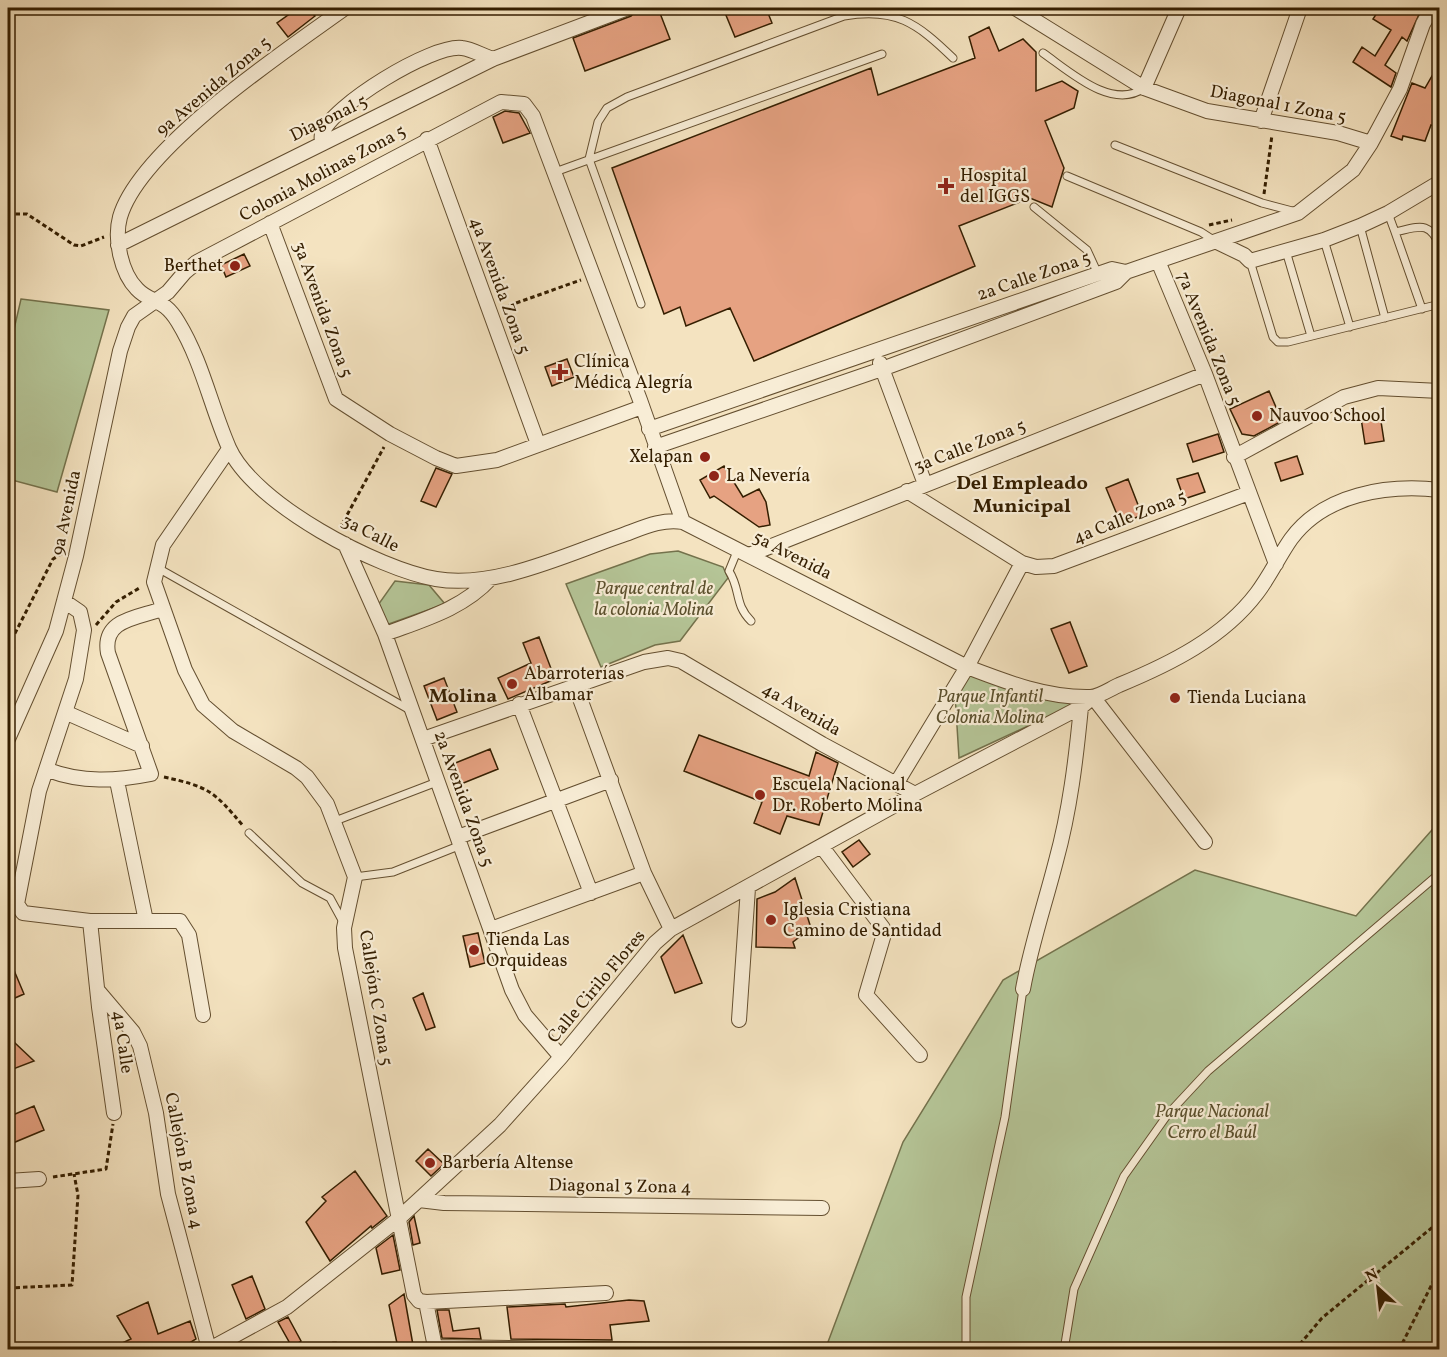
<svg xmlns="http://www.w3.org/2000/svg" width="1447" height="1357" font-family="Vollkorn,serif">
	<rect width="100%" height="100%" fill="#f4e3c0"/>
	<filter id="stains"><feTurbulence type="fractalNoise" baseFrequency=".00333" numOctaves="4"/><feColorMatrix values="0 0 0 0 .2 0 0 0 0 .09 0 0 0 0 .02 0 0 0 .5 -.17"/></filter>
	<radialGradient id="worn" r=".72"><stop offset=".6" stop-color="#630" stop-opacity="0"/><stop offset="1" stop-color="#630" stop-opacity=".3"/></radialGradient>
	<!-- green -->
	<path fill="#b5c597" stroke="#74724c" stroke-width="1.5" d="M21,299L109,310L57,492L8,479V355Z
		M678,551L723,567L728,578L680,641L655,645L601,667L566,584L650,554Z
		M395,581L429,585L445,604L386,625L378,605Z
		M971,668L1088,698L959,758L955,694Z
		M1439,822V1349L825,1350L903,1142L1003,980L1195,870L1356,916Z"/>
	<!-- building -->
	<path fill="#e6a282" stroke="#341e00" stroke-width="1.5" d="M298,8H308L315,16L288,37L277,23Z
		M638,8H658L670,39L585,71L573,38L631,16Z
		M723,8H766L772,23L735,37Z
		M1380,8H1422L1407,41L1402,37L1385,65L1396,73L1391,87L1353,62L1362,47L1375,56L1391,30L1373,19Z
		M989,27L999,51L1023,39L1036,52V91L1062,81L1078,91L1074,108L1045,121L1064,168L1052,207L1030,198L959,226L975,266L754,361L730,308L686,326L680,307L664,314L612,168L871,68L878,95L975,58L969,37Z
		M1440,62V113L1434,126L1431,125L1425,141L1403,136L1402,140L1391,136L1412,83L1425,88Z
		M505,111L519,113L530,133L503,143L493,117Z
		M244,254L250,266L226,277L221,265Z
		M567,359L574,377L552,386L545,367Z
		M1269,391L1282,421L1254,436L1242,434L1230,409Z
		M1380,415L1384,441L1365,444L1361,418Z
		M1218,434L1224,452L1193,462L1187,444Z
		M1297,456L1303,474L1281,481L1275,463Z
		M724,466L743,497L759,489L766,502L770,525L759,527L714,496L710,498L700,480Z
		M436,468L452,474L436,507L421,501Z
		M1198,473L1205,492L1184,499L1177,479Z
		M1128,479L1142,515L1121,524L1106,488Z
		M1070,622L1087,666L1069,673L1051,629Z
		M539,637L555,679L508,699L498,678L531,663L523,643Z
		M444,678L457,712L437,720L424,686Z
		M699,735L809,776L816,752L838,763L819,825L787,816L780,834L754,823L762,802L684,771Z
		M490,749L498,769L461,784L453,764Z
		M859,840L870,854L853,867L842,852Z
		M795,878L811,928L793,942L795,948L756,947L757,899L775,892Z
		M478,933L485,963L470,967L463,936Z
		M683,935L702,983L675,993L661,957Z
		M8,956L24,994L8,1001Z
		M423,993L435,1027L426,1030L413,998Z
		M15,1043L34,1061L8,1071V1046Z
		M34,1106L44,1130L8,1145V1117Z
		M428,1149L444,1164L431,1176L416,1161Z
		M355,1171L387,1216L372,1228L371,1226L330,1261L306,1222L326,1201L322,1197Z
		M414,1216L420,1243L413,1245L409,1222Z
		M393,1235L400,1270L382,1274L376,1248Z
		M252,1276L265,1309L246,1319L232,1285Z
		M404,1294L413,1345L398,1348L389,1305Z
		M629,1300L644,1301L649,1321L610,1325L612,1340L511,1339L507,1307L565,1304L566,1307Z
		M148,1302L158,1334L190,1321L196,1339L178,1350H107L131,1339L117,1316Z
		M437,1310H449L453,1331L479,1328L481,1339L442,1338Z
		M288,1317L301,1341L292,1347L278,1322Z"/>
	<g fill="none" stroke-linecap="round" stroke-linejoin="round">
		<defs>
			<path id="lane" d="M1043,53C1069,71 1112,111 1144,88
				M1115,145L1262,203L1296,212
				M555,172L882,54
				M1067,176L1201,232L1215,241
				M1034,207L1087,250L1098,274
				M1388,213L1395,232
				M1360,226L1385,318
				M1324,240L1350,327
				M1286,251L1311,336
				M1250,261L1273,337L1278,342H1288L1440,304
				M641,304L589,159L598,122L607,108L627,97L844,16C895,7 917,23 953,58
				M1422,309L1395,232C1419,227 1429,220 1440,246
				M738,549L729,571C741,590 734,604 751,621
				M156,567L410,710
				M335,821L437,782
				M249,833L302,883L330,898L342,920
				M355,877L393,872L461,845
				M966,1350V1297L1005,1117L1023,989
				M1064,1350L1074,1289L1124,1176L1168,1114L1208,1071L1440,873"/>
			<path id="street" d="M345,8C285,51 140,148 120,217C114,239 121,273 137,289C151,304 163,297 178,322C202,361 211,407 229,448C254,504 378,569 436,579C495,589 565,555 620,536C640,529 661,518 683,522L967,667C1006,682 1047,698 1090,697C1099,697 1110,689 1119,685C1170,664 1223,638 1257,593C1270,576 1279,556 1291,539C1324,494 1387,484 1440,490
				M1015,8L1144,88L1207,111L1338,133L1371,143
				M1144,88L1179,8
				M1261,121L1300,8
				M427,139L538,444
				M322,143C322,140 321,137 322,134C331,106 432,44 462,48C472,49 483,56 493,59
				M270,223L336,399L390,434L436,458L456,466L497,460L642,407
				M1217,242L1244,255L1250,261L1324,240L1360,226L1388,213L1440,182
				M118,245L493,59L628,8
				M1158,261L1205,374L1276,564
				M880,363L925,484
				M649,429L1112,269L1126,272
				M655,447L882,369L1116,282L1126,272L1298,213L1353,170L1371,143L1400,89L1423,24L1432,8
				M229,449L163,545L154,582L185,670L203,705L233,731L296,768L307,777L327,804L355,877L344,928L345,948L414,1295L419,1301L426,1302L606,1293
				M1234,457L1344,397L1378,388L1440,391
				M907,491L1022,563L1036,567L1054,566L1249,493
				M345,544L385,634L512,990L525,1015L561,1057
				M749,555L1205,374
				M64,601L80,612L84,630L76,679L39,791L17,904L23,913L90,921H180L189,935L203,1015
				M385,634C422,620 463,609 491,578
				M575,685L644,873L671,929
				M1093,697L1205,842
				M519,704L591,893
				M67,713L142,746
				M8,739L56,631L76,556L120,351L128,327L134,316L168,292L185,272L197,262L501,102L524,104L533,116L640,400L683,522
				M423,739L644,662L668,658L681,661L822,744L915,794
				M48,770C82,783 116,781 151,774L108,653C102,619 137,618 162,609
				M117,781L146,921
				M896,784L967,667L1022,563
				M458,837L611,780
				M822,847L883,928L884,934L866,995L920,1055
				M90,921L99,1007L114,1113
				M491,929L644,873
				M1023,989C1031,945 1045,904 1056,861C1070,810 1076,759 1081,707
				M99,992L133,1032L140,1046L156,1113L168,1194L209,1349
				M739,1020L748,888
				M8,1181L39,1179
				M419,1200L444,1203L822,1208
				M426,1302L435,1347L671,1350
				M208,1350L287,1307L397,1220L500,1125L561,1057L655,943L671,929L915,794L1081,707L1093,697"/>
		</defs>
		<!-- lane casing -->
		<use href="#lane" stroke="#644f30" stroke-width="9"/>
		<!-- street casing -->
		<use href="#street" stroke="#644f30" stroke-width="16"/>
		<!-- path -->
		<path stroke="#341e00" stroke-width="3" stroke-dasharray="4.5 3" stroke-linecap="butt" d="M1264,194L1272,135
			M8,214H27L74,245L81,246L104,237
			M1209,225L1232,220
			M502,308L581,280
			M340,528L384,447
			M96,625L116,602L141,587
			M8,647L53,559L63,553
			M164,777C209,787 214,791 244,827
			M53,1177L106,1169L113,1124
			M8,1288L72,1285L78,1195L74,1174
			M303,1350C319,1346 338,1337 351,1350
			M412,1350L422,1349
			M1295,1350L1322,1318L1440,1221
			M1399,1350L1440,1268"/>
		<!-- lane -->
		<use href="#lane" stroke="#f8edd6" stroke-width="7"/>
		<!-- street -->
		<use href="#street" stroke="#f8edd6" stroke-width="14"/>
	</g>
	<!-- markers -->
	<g fill="#8f2418" stroke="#f8edd6" stroke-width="2">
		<path d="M943 177h6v6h6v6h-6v6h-6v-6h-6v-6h6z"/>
		<circle cx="235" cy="266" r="6"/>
		<path d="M557 363h6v6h6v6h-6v6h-6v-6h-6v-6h6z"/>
		<circle cx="1257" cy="416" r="6"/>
		<circle cx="705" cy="457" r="6"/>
		<circle cx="714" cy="476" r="6"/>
		<circle cx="512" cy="684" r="6"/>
		<circle cx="1175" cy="698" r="6"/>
		<circle cx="760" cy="795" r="6"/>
		<circle cx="771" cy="920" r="6"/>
		<circle cx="474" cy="950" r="6"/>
		<circle cx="430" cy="1163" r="6"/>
	</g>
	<g text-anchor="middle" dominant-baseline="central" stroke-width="4.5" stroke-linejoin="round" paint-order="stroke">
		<!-- street labels -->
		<g font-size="18" fill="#341e00" stroke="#f8edd6">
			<text transform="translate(214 87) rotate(-40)">9a Avenida Zona 5</text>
			<text transform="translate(1278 105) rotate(11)">Diagonal 1 Zona 5</text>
			<text transform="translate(329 119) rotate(-26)">Diagonal 5</text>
			<text transform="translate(323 174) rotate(-28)">Colonia Molinas Zona 5</text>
			<text transform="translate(1034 277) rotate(-19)">2a Calle Zona 5</text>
			<text transform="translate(499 286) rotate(70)">4a Avenida Zona 5</text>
			<text transform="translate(322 310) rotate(70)">3a Avenida Zona 5</text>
			<text transform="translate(1208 339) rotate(68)">7a Avenida Zona 5</text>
			<text transform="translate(970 447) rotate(-21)">3a Calle Zona 5</text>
			<text transform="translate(67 513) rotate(-78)">9a Avenida</text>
			<text transform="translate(1130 518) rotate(-21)">4a Calle Zona 5</text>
			<text transform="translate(370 534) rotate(27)">3a Calle</text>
			<text transform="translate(792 556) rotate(27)">5a Avenida</text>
			<text transform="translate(801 710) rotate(30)">4a Avenida</text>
			<text transform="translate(463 799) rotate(70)">2a Avenida Zona 5</text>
			<text transform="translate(597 987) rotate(-50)">Calle Cirilo Flores</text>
			<text transform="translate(375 998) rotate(81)">Callejón C Zona 5</text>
			<text transform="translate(122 1042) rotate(82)">4a Calle</text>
			<text transform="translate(183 1161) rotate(79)">Callejón B Zona 4</text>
			<text transform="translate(620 1187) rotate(1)">Diagonal 3 Zona 4</text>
		</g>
		<!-- poi labels -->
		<g font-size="18" fill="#341e00" stroke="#f8edd6" text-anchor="start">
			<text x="960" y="176">Hospital<tspan x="960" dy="21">del IGGS</tspan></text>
			<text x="223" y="266" text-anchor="end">Berthet</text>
			<text x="574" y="362">Clínica<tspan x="574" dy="21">Médica Alegría</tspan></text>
			<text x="1269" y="416">Nauvoo School</text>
			<text x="693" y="457" text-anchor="end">Xelapan</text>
			<text x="726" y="476">La Nevería</text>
			<text x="524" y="674">Abarroterías<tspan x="524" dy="21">Albamar</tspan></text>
			<text x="1187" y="698">Tienda Luciana</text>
			<text x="772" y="785">Escuela Nacional<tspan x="772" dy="21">Dr. Roberto Molina</tspan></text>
			<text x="783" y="910">Iglesia Cristiana<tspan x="783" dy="21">Camino de Santidad</tspan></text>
			<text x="486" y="940">Tienda Las<tspan x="486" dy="21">Orquideas</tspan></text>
			<text x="442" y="1163">Barbería Altense</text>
		</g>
		<!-- park labels -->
		<g font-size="18" font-style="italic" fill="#5b502d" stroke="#f8edd6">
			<text x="654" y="589">Parque central de<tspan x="654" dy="21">la colonia Molina</tspan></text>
			<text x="990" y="697">Parque Infantil<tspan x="990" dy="21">Colonia Molina</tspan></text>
			<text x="1212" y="1112">Parque Nacional<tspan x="1212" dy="21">Cerro el Baúl</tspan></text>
		</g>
		<!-- neighbourhood labels -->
		<g font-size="20" font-weight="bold" fill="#341e00" stroke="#f8edd6">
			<text x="1022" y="484">Del Empleado<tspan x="1022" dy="23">Municipal</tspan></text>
			<text x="463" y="697">Molina</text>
		</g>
	</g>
	<!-- margin -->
	<rect width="1447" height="1357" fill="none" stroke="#f4e3c0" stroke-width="30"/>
	<rect x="9" y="9" width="1429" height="1339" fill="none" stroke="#341e00" stroke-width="3"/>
	<rect x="15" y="15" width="1417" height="1327" fill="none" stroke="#341e00" stroke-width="1.5"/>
	<!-- north arrow -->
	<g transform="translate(1378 1288) rotate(333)" stroke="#f8edd6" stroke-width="4.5" paint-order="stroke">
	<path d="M0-4.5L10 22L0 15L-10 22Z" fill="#341e00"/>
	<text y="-9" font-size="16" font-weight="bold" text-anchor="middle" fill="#341e00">N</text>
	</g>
	<rect width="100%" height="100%" filter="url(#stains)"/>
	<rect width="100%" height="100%" fill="url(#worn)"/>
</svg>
